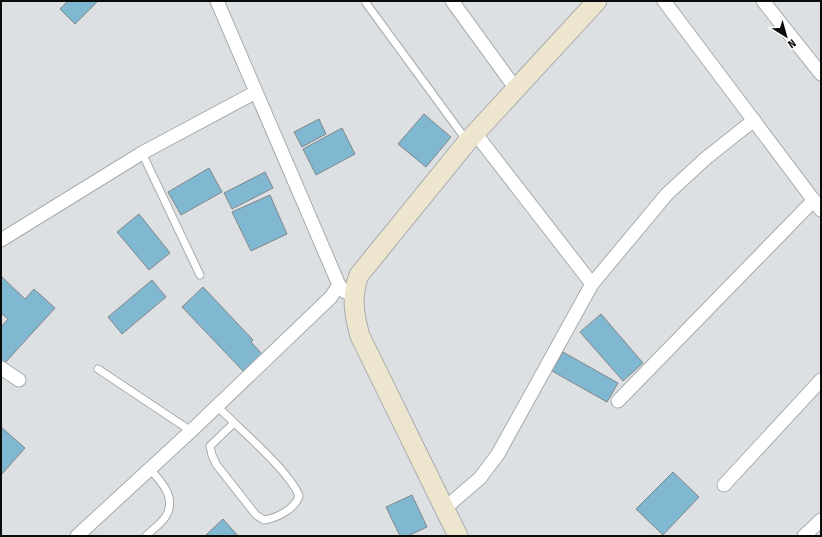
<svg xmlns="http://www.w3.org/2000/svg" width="822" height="537" font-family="'Fira Sans Condensed',sans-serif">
	<rect width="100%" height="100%" fill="#dce0e2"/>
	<!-- building -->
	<path fill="#80b8d2" stroke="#828688" d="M68,1H98L75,24L60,9Z
		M424,114L451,137L426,167L398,144Z
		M319,119L326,134L302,147L294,132Z
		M342,128L355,154L316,175L303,149Z
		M209,168L222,192L181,215L168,192Z
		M265,172L273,188L232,209L224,193Z
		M270,195L287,234L251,251L232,212Z
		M139,214L170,253L149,270L117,232Z
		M1,276L25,299L34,289L55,308L3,365L1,363V327L8,319L1,313Z
		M152,280L166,297L122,334L108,317Z
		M203,287L253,340L251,342L262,354L243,371L182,307Z
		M601,314L643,363L623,381L580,332Z
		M563,352L618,383L607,402L552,371Z
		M1,427L25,448L1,475Z
		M673,472L699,497L663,535L636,509Z
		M412,495L427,527L408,536H400L386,507Z
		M223,519L238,536H207L206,535Z"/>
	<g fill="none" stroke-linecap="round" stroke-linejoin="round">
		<defs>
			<path id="lane" d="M366,3L467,141
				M142,153L200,275
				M98,369L191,431
				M217,406C237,427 290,471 299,496C295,509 277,518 264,520L256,515L216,464L212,455L210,446L234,423
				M146,536C152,530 162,523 166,516C177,497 161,482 150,469"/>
			<path id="street" d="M217,1L339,285L345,292
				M452,1L516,89
				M664,1L821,210
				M763,1L821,74
				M475,133L592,284
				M1,240L142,153L256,92
				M1,368L19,380
				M618,401L814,200
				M724,485L821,380
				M444,509L480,478L498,454L592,284L667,194L705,159L754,120
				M77,536L191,431L331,297L339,285
				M804,536L821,520"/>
			<path id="secondary" d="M458,536L360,336C354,315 351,296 359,275L467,142L597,1"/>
		</defs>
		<!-- lane casing -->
		<use href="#lane" stroke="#a7abad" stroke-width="9"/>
		<!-- street casing -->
		<use href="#street" stroke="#a7abad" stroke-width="15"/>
		<!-- secondary casing -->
		<use href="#secondary" stroke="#a7abad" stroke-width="21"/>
		<!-- lane -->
		<use href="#lane" stroke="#fff" stroke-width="7"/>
		<!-- street -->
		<use href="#street" stroke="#fff" stroke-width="13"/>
		<!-- secondary -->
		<use href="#secondary" stroke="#eee5cf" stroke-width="19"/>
	</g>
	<!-- border -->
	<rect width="822" height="537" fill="none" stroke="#0a0c0c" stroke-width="4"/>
	<!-- north arrow -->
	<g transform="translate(786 36) rotate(143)" stroke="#ffffff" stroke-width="3" paint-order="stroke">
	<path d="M0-3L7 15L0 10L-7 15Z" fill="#0a0c0c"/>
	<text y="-6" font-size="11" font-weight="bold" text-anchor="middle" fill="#0a0c0c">N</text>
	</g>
</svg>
